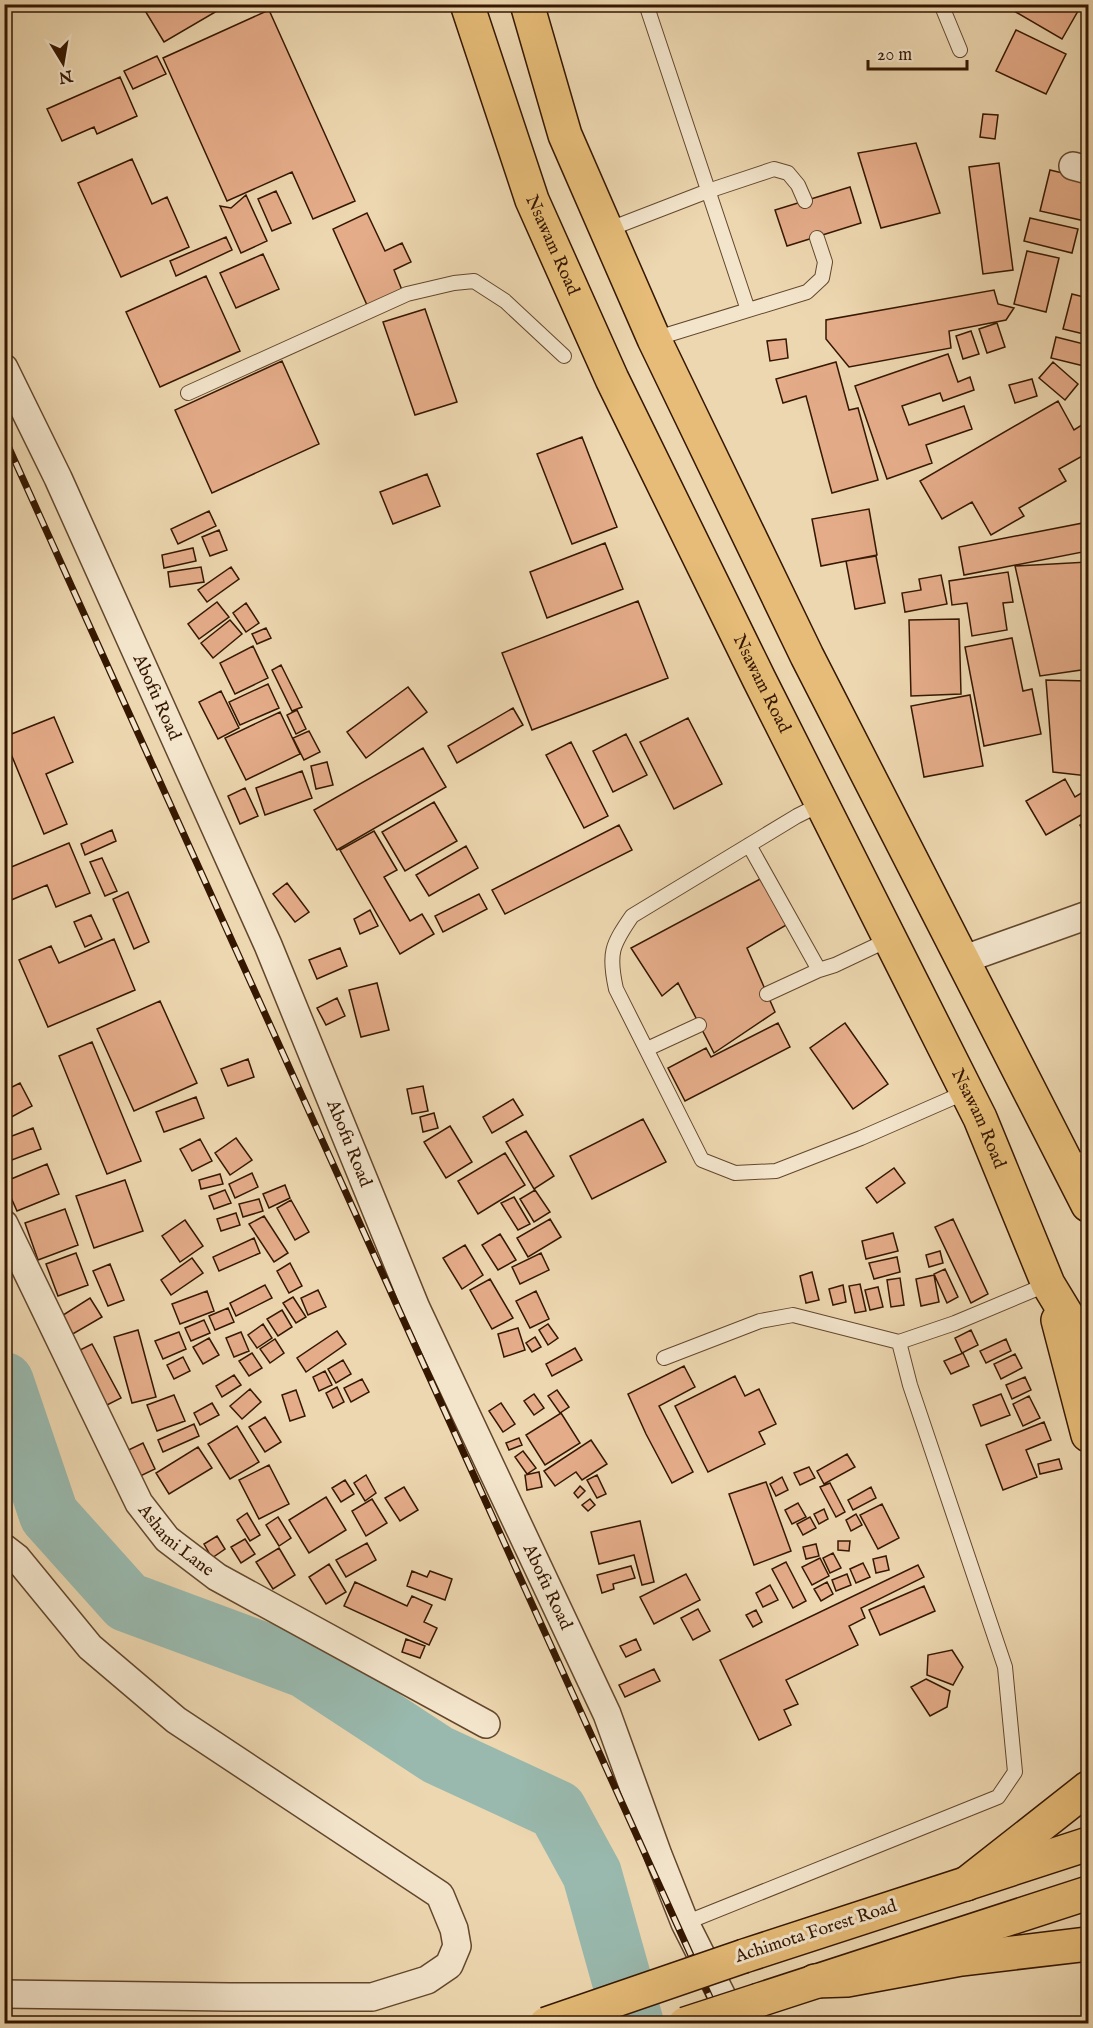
<svg xmlns="http://www.w3.org/2000/svg" width="1093" height="2028" font-family="'IM FELL English',serif">
	<rect width="100%" height="100%" fill="#edd7b0"/>
	<filter id="stains"><feTurbulence type="fractalNoise" baseFrequency=".00333" numOctaves="4"/><feColorMatrix values="0 0 0 0 .2 0 0 0 0 .09 0 0 0 0 .02 0 0 0 .5 -.17"/></filter>
	<radialGradient id="worn" r=".72"><stop offset=".6" stop-color="#630" stop-opacity="0"/><stop offset="1" stop-color="#630" stop-opacity=".3"/></radialGradient>
	<g fill="none" stroke-linecap="round" stroke-linejoin="round">
		<!-- river -->
		<path stroke="#99b9ae" stroke-width="60" d="M4,1382L49,1515L127,1602L305,1668L438,1755L557,1810L592,1874L634,2024"/>
	</g>
	<!-- building -->
	<path fill="#e5ac89" stroke="#351700" stroke-width="1.5" d="M151,4H229L164,42L144,9Z
		M1002,4H1082L1062,39Z
		M269,10L355,201L313,219L292,172L227,201L163,58Z
		M1016,30L1066,54L1046,94L996,71Z
		M157,56L166,74L133,89L124,71Z
		M120,77L137,116L97,134L94,127L62,141L47,109Z
		M983,114L998,115L995,139L980,137Z
		M916,143L940,213L881,228L858,153Z
		M132,159L152,204L167,197L189,247L121,277L78,183Z
		M999,163L1013,270L983,274L969,167Z
		M1050,170L1088,179V209L1085,221L1040,211Z
		M850,187L861,223L787,246L775,210Z
		M276,191L291,223L272,231L258,199Z
		M246,195L267,241L241,253L220,206L231,208Z
		M367,213L385,251L402,243L411,262L394,270L402,290L367,305L333,229Z
		M1030,218L1078,229L1072,253L1024,241Z
		M226,237L232,250L176,276L170,261Z
		M1027,251L1059,258L1046,312L1014,304Z
		M263,254L279,289L236,308L220,273Z
		M206,276L240,351L160,387L126,312Z
		M994,290L998,304L1014,308L1006,320L949,331L951,348L849,367L826,339V320Z
		M1072,294L1088,298V335L1063,329Z
		M425,309L457,402L415,415L383,322Z
		M997,323L1005,347L987,353L979,329Z
		M971,331L979,354L963,359L956,336Z
		M1056,337L1088,345V367L1051,358Z
		M786,339L788,358L770,361L767,341Z
		M948,354L958,382L970,377L974,390L943,401L940,393L902,406L909,425L964,406L972,429L926,445L932,463L887,479L855,386Z
		M282,361L319,444L212,493L175,410Z
		M836,362L849,410L858,408L878,480L832,493L806,396L783,403L776,379Z
		M1053,362L1078,384L1065,400L1039,378Z
		M1032,379L1037,396L1015,403L1009,385Z
		M1058,401L1074,430L1088,421V462L1084,455L1059,469L1066,481L1019,508L1024,516L991,535L972,502L942,519L920,481Z
		M582,437L617,527L572,544L537,454Z
		M427,474L440,506L393,524L380,492Z
		M869,509L877,555L821,566L812,519Z
		M209,511L216,526L178,544L171,529Z
		M1088,522V551L964,575L959,547Z
		M219,530L227,550L210,556L202,537Z
		M605,543L623,589L547,618L530,572Z
		M193,548L196,561L164,568L162,555Z
		M876,556L885,603L855,609L846,561Z
		M1088,562V669L1040,676L1015,566Z
		M201,567L204,582L170,587L168,572Z
		M231,567L239,579L207,602L198,590Z
		M1008,572L1013,602L1003,603L1007,630L972,636L967,603L952,605L949,581Z
		M941,575L947,604L905,612L902,593L921,590L919,579Z
		M638,601L668,678L532,730L502,653Z
		M217,602L229,617L199,639L188,624Z
		M246,603L259,623L246,632L233,613Z
		M959,619L961,694L911,696L909,620Z
		M230,620L242,634L213,658L201,643Z
		M266,628L271,638L257,644L252,634Z
		M1012,638L1023,691L1032,689L1041,734L984,746L965,647Z
		M253,646L268,678L235,694L220,663Z
		M281,665L302,707L292,711L272,670Z
		M1046,680L1088,681V776L1053,772Z
		M268,684L279,708L240,725L229,702Z
		M408,687L427,712L366,758L347,732Z
		M221,691L239,728L218,739L199,702Z
		M970,695L983,766L924,777L911,706Z
		M513,708L523,725L457,763L448,746Z
		M297,710L306,729L296,734L287,715Z
		M280,712L300,754L246,780L225,738Z
		M54,717L73,762L46,774L67,824L44,834L4,737Z
		M688,718L722,784L674,809L640,742Z
		M309,731L320,752L304,760L293,738Z
		M626,734L647,775L613,792L593,751Z
		M571,742L608,816L584,828L546,755Z
		M423,748L446,787L337,850L314,810Z
		M327,762L333,785L316,789L311,766Z
		M302,771L312,798L265,815L256,788Z
		M1065,779L1075,797L1088,789V811L1046,835L1026,801Z
		M245,788L258,816L240,824L228,796Z
		M434,802L457,841L405,871L382,832Z
		M1088,821V842L1080,825Z
		M619,825L632,850L505,914L492,890Z
		M112,830L116,841L85,855L81,844Z
		M374,831L397,870L384,877L410,921L422,914L434,934L400,954L340,850Z
		M4,834L8,859L4,860Z
		M69,843L90,893L56,907L47,885L4,903V870Z
		M466,846L478,868L429,896L416,875Z
		M102,858L117,891L105,896L90,862Z
		M762,878L788,924L747,948L775,1012L714,1053L678,983L662,996L631,948Z
		M287,883L309,912L295,922L273,894Z
		M128,892L149,942L134,949L113,899Z
		M479,894L487,909L443,932L435,916Z
		M370,910L378,926L360,934L354,919Z
		M91,915L102,939L85,947L74,922Z
		M114,939L135,990L48,1027L19,960L51,946L59,963Z
		M340,948L347,966L317,979L309,960Z
		M377,983L389,1030L361,1037L349,990Z
		M337,998L345,1016L326,1025L317,1008Z
		M160,1001L197,1083L134,1111L97,1029Z
		M778,1023L790,1047L685,1101L668,1068L706,1048L711,1057Z
		M845,1023L888,1084L853,1109L810,1048Z
		M4,1035L10,1048L4,1051Z
		M92,1042L141,1161L107,1174L59,1056Z
		M248,1059L254,1077L228,1086L221,1069Z
		M20,1083L32,1106L4,1121V1091Z
		M423,1086L428,1111L412,1114L407,1089Z
		M196,1097L204,1118L164,1132L156,1112Z
		M513,1099L523,1115L492,1133L483,1117Z
		M434,1113L438,1128L423,1132L420,1117Z
		M643,1119L666,1162L592,1199L570,1156Z
		M450,1126L472,1162L446,1178L424,1142Z
		M33,1128L41,1149L4,1163V1139Z
		M526,1131L554,1176L534,1189L506,1142Z
		M236,1138L252,1160L230,1175L215,1153Z
		M200,1139L212,1161L192,1171L180,1149Z
		M505,1153L525,1185L478,1214L458,1181Z
		M47,1164L59,1194L17,1211L4,1182Z
		M894,1168L905,1183L877,1203L866,1188Z
		M252,1173L258,1187L235,1198L229,1184Z
		M220,1174L223,1184L201,1189L199,1180Z
		M125,1180L143,1231L94,1248L76,1196Z
		M285,1185L290,1198L269,1208L263,1194Z
		M225,1190L231,1203L214,1209L209,1196Z
		M535,1190L550,1212L534,1222L520,1199Z
		M514,1197L530,1224L518,1230L501,1203Z
		M259,1199L263,1211L243,1217L239,1204Z
		M291,1200L309,1232L295,1240L277,1208Z
		M65,1209L78,1245L38,1260L25,1223Z
		M236,1213L240,1225L221,1231L217,1219Z
		M264,1216L288,1253L274,1262L249,1224Z
		M550,1219L561,1237L528,1257L517,1238Z
		M953,1219L988,1294L971,1303L935,1227Z
		M185,1220L203,1246L180,1262L162,1236Z
		M893,1233L898,1251L866,1259L862,1241Z
		M500,1234L516,1260L498,1270L482,1245Z
		M254,1238L260,1253L219,1271L213,1257Z
		M465,1245L483,1275L462,1289L443,1258Z
		M940,1251L943,1263L929,1267L926,1255Z
		M76,1253L88,1285L58,1296L46,1264Z
		M541,1253L549,1270L520,1284L512,1267Z
		M897,1257L900,1272L874,1279L869,1263Z
		M192,1258L203,1273L171,1295L161,1280Z
		M290,1263L302,1286L289,1293L277,1271Z
		M110,1264L124,1300L108,1306L93,1271Z
		M945,1269L958,1297L947,1303L934,1274Z
		M812,1272L819,1300L806,1303L800,1276Z
		M934,1275L939,1302L921,1306L916,1279Z
		M900,1278L904,1305L891,1307L887,1280Z
		M490,1279L513,1318L492,1329L470,1290Z
		M860,1284L866,1311L855,1313L849,1286Z
		M265,1285L272,1298L236,1316L230,1303Z
		M843,1285L846,1302L833,1305L829,1289Z
		M878,1287L883,1307L870,1310L865,1290Z
		M318,1290L326,1307L308,1315L301,1298Z
		M207,1291L214,1311L180,1324L172,1304Z
		M536,1291L549,1319L530,1328L516,1301Z
		M293,1297L306,1317L296,1323L283,1303Z
		M90,1298L102,1317L71,1335L60,1317Z
		M228,1308L234,1322L215,1330L209,1316Z
		M282,1310L292,1327L278,1336L267,1319Z
		M204,1320L210,1333L191,1341L185,1328Z
		M263,1324L272,1338L257,1348L248,1335Z
		M548,1324L558,1338L548,1345L539,1330Z
		M518,1328L525,1350L504,1357L498,1334Z
		M138,1330L156,1397L132,1403L114,1337Z
		M971,1330L978,1345L962,1353L955,1338Z
		M337,1331L346,1344L306,1372L297,1358Z
		M179,1332L186,1349L163,1359L155,1341Z
		M241,1332L249,1351L234,1357L226,1338Z
		M535,1337L541,1347L532,1352L526,1343Z
		M209,1338L219,1355L203,1364L193,1347Z
		M275,1339L284,1353L270,1363L260,1349Z
		M1006,1339L1011,1351L986,1363L980,1351Z
		M92,1344L121,1398L105,1406L76,1352Z
		M575,1348L582,1360L552,1376L546,1364Z
		M252,1353L262,1368L249,1376L239,1361Z
		M963,1353L969,1366L951,1374L944,1361Z
		M1015,1354L1022,1368L1001,1379L994,1364Z
		M183,1357L190,1371L174,1379L167,1365Z
		M343,1360L351,1374L336,1383L328,1369Z
		M684,1366L695,1387L659,1406L693,1472L672,1483L646,1434L628,1394Z
		M325,1371L332,1385L319,1391L313,1377Z
		M234,1375L241,1385L222,1397L216,1386Z
		M735,1376L745,1396L759,1389L776,1424L759,1432L765,1444L708,1472L675,1406Z
		M1025,1377L1031,1390L1012,1399L1006,1385Z
		M362,1379L369,1392L351,1402L344,1388Z
		M337,1387L344,1402L333,1408L326,1393Z
		M250,1389L261,1402L242,1419L230,1406Z
		M296,1390L305,1416L290,1421L282,1395Z
		M557,1390L569,1407L560,1413L548,1396Z
		M534,1394L544,1408L534,1415L524,1401Z
		M1001,1394L1010,1415L981,1426L973,1405Z
		M174,1395L185,1421L157,1431L147,1405Z
		M1029,1396L1040,1418L1023,1426L1013,1404Z
		M212,1403L219,1415L200,1425L194,1413Z
		M501,1403L515,1424L503,1432L489,1411Z
		M561,1413L580,1443L545,1465L526,1435Z
		M265,1417L281,1442L265,1452L249,1427Z
		M1044,1422L1051,1440L1026,1450L1037,1477L1003,1490L986,1445Z
		M194,1424L199,1436L163,1452L158,1440Z
		M237,1426L259,1462L230,1479L208,1444Z
		M519,1438L522,1445L509,1450L506,1443Z
		M591,1440L607,1464L582,1480L576,1472L555,1486L544,1471Z
		M143,1443L155,1469L132,1480L120,1454Z
		M198,1447L212,1468L169,1494L156,1473Z
		M523,1451L536,1468L527,1474L515,1457Z
		M847,1454L855,1467L824,1484L817,1471Z
		M1059,1459L1062,1469L1040,1474L1038,1464Z
		M269,1465L289,1504L259,1519L239,1480Z
		M809,1467L815,1478L800,1485L794,1473Z
		M539,1472L542,1487L527,1490L525,1475Z
		M366,1475L376,1493L365,1501L354,1483Z
		M597,1475L606,1494L597,1498L587,1480Z
		M782,1477L788,1490L776,1496L770,1484Z
		M345,1480L354,1494L341,1502L332,1488Z
		M766,1482L791,1551L754,1565L729,1494Z
		M830,1483L845,1512L836,1517L820,1487Z
		M580,1486L585,1491L578,1498L574,1493Z
		M404,1487L418,1510L400,1521L385,1498Z
		M871,1487L876,1498L853,1510L848,1500Z
		M326,1497L346,1530L309,1553L289,1520Z
		M372,1499L387,1523L366,1536L352,1511Z
		M590,1499L595,1505L588,1511L582,1505Z
		M798,1503L806,1517L792,1524L785,1510Z
		M882,1504L899,1538L878,1549L860,1515Z
		M824,1509L828,1519L819,1524L814,1514Z
		M247,1513L260,1535L250,1541L237,1520Z
		M856,1514L862,1525L851,1531L846,1520Z
		M278,1517L291,1538L279,1546L266,1525Z
		M810,1517L816,1528L803,1535L797,1524Z
		M640,1521L654,1582L642,1585L634,1555L599,1564L591,1532Z
		M217,1536L225,1549L212,1558L204,1544Z
		M245,1539L255,1554L241,1563L231,1547Z
		M838,1541H850L849,1551L838,1550Z
		M367,1543L376,1560L346,1577L336,1560Z
		M816,1544L819,1556L806,1559L803,1547Z
		M279,1548L295,1575L273,1589L256,1562Z
		M833,1553L841,1568L830,1573L823,1558Z
		M886,1556L889,1570L876,1573L873,1559Z
		M820,1558L829,1576L812,1585L802,1567Z
		M786,1562L806,1601L793,1608L772,1569Z
		M863,1563L870,1577L856,1583L850,1569Z
		M329,1564L346,1592L326,1604L309,1577Z
		M918,1565L924,1577L861,1608L865,1618L849,1626L858,1645L786,1680L798,1704L784,1710L791,1725L759,1740L720,1660Z
		M631,1566L635,1578L613,1584L614,1589L602,1593L597,1575Z
		M412,1571L427,1577L430,1571L452,1579L445,1600L407,1586Z
		M686,1574L700,1600L654,1624L640,1597Z
		M847,1574L851,1585L836,1591L832,1580Z
		M355,1582L407,1606L412,1596L432,1605L424,1622L437,1628L429,1645L344,1606Z
		M827,1582L833,1594L821,1601L814,1589Z
		M770,1585L778,1600L763,1607L756,1593Z
		M924,1586L935,1611L880,1635L869,1610Z
		M698,1609L710,1631L693,1640L681,1618Z
		M756,1610L762,1622L753,1627L746,1615Z
		M406,1639L425,1646L420,1658L402,1652Z
		M636,1639L641,1650L626,1657L620,1646Z
		M952,1650L963,1667L953,1685L927,1675L928,1655Z
		M654,1669L660,1681L625,1697L619,1685Z
		M926,1679L950,1691L947,1707L930,1716L911,1687Z"/>
	<g fill="none" stroke-linecap="round" stroke-linejoin="round">
		<defs>
			<path id="lane" d="M646,4L748,310
				M941,4L960,50
				M607,230L708,191L774,169L788,173L798,185L805,201
				M654,339L807,292L822,278L825,262L817,238
				M188,393L407,294L454,283L474,281L505,301L564,356
				M821,804L797,816L632,916C612,945 608,953 616,989L702,1160L735,1173L776,1171L861,1138L966,1092
				M749,845L819,970L835,965L890,939
				M767,994L819,970
				M647,1049L699,1025
				M1067,1165L1088,1157
				M664,1358L760,1321L793,1315L899,1342
				M685,1923L998,1797L1015,1772L1005,1667L910,1385L899,1342L955,1323L1048,1284"/>
			<g id="street">
				<path d="M1073,166L1088,170"/>
				<path id="s1" d="M4,368L58,478L268,945L416,1308L607,1714L658,1855L685,1923L736,2024"/>
				<path d="M962,960L1088,915"/>
				<path id="s2" d="M4,1224L139,1503L167,1539L217,1577L486,1724"/>
				<path d="M4,1548L17,1558L90,1647L176,1720L440,1895L454,1929L457,1946L449,1965L427,1980L372,1997H230L4,1994"/>
			</g>
			<path id="primary" d="M744,1956L1088,1844
				M759,2000L1088,1893"/>
			<g id="highway">
				<path id="s3" d="M467,4L532,200L612,379L759,679L980,1118L1048,1284L1088,1350"/>
				<path d="M527,4L565,135L654,339L807,656L1088,1205"/>
				<path d="M1058,1320L1088,1435"/>
				<path d="M966,1884L1088,1788"/>
				<path d="M815,1981L847,1980L961,1959L1088,1944"/>
			</g>
		</defs>
		<!-- lane casing -->
		<use href="#lane" stroke="#63472c" stroke-width="16"/>
		<!-- street casing -->
		<use href="#street" stroke="#63472c" stroke-width="30"/>
		<!-- primary casing -->
		<use href="#primary" stroke="#351700" stroke-width="36"/>
		<!-- highway casing -->
		<use href="#highway" stroke="#351700" stroke-width="36"/>
		<!-- lane -->
		<use href="#lane" stroke="#f3e5cc" stroke-width="14"/>
		<!-- street -->
		<use href="#street" stroke="#f3e5cc" stroke-width="27"/>
		<!-- primary -->
		<use href="#primary" stroke="#e6bc78" stroke-width="33"/>
		<!-- highway -->
		<use href="#highway" stroke="#e6bc78" stroke-width="33"/>
		<defs>
			<path id="rail" d="M4,437L722,2024"/>
		</defs>
		<!-- rail casing -->
		<use href="#rail" stroke="#351700" stroke-width="7"/>
		<!-- rail -->
		<use href="#rail" stroke="#f3e5cc" stroke-width="4.5" stroke-dasharray="14" stroke-linecap="butt"/>
		<defs>
			<path id="primary-bridge" d="M546,2024L744,1956
				M685,2024L759,2000"/>
		</defs>
		<!-- primary-bridge casing -->
		<use href="#primary-bridge" stroke="#351700" stroke-width="36" stroke-linecap="butt"/>
		<!-- primary-bridge -->
		<use href="#primary-bridge" stroke="#e6bc78" stroke-width="33"/>
	</g>
	<g text-anchor="middle" dominant-baseline="central" stroke-width="6" stroke-linejoin="round" paint-order="stroke">
		<!-- street labels -->
		<g font-size="18" fill="#351700" stroke="#f3e5cc">
			<text stroke="none"><textPath href="#s3" startOffset="256">Nsawam Road</textPath></text>
			<text stroke="none"><textPath href="#s3" startOffset="742">Nsawam Road</textPath></text>
			<text stroke="none"><textPath href="#s1" startOffset="363">Abofu Road</textPath></text>
			<text stroke="none"><textPath href="#s3" startOffset="1228">Nsawam Road</textPath></text>
			<text stroke="none"><textPath href="#s1" startOffset="849">Abofu Road</textPath></text>
			<text stroke="none"><textPath href="#s2" startOffset="363">Ashami Lane</textPath></text>
			<text stroke="none"><textPath href="#s1" startOffset="1335">Abofu Road</textPath></text>
			<text transform="translate(816 1932) rotate(-18)">Achimota Forest Road</text>
		</g>
	</g>
	<!-- margin -->
	<rect width="1093" height="2028" fill="none" stroke="#edd7b0" stroke-width="24"/>
	<rect x="6" y="6" width="1081" height="2016" fill="none" stroke="#351700" stroke-width="3"/>
	<rect x="12" y="12" width="1069" height="2004" fill="none" stroke="#351700" stroke-width="1.5"/>
	<!-- north arrow -->
	<g transform="translate(63 63) rotate(169)" stroke="#f3e5cc" stroke-width="4.5" paint-order="stroke">
	<path d="M0-4.5L10 22L0 15L-10 22Z" fill="#351700"/>
	<text y="-9" font-size="16" font-weight="bold" text-anchor="middle" fill="#351700">N</text>
	</g>
	<!-- scale -->
	<path d="M868 60v9h99v-9" fill="none" stroke="#351700" stroke-width="3"/>
	<text x="877" y="60" font-size="18" fill="#351700" stroke="#f3e5cc" stroke-width="4.5" paint-order="stroke">20 m</text>
	<rect width="100%" height="100%" filter="url(#stains)"/>
	<rect width="100%" height="100%" fill="url(#worn)"/>
</svg>
